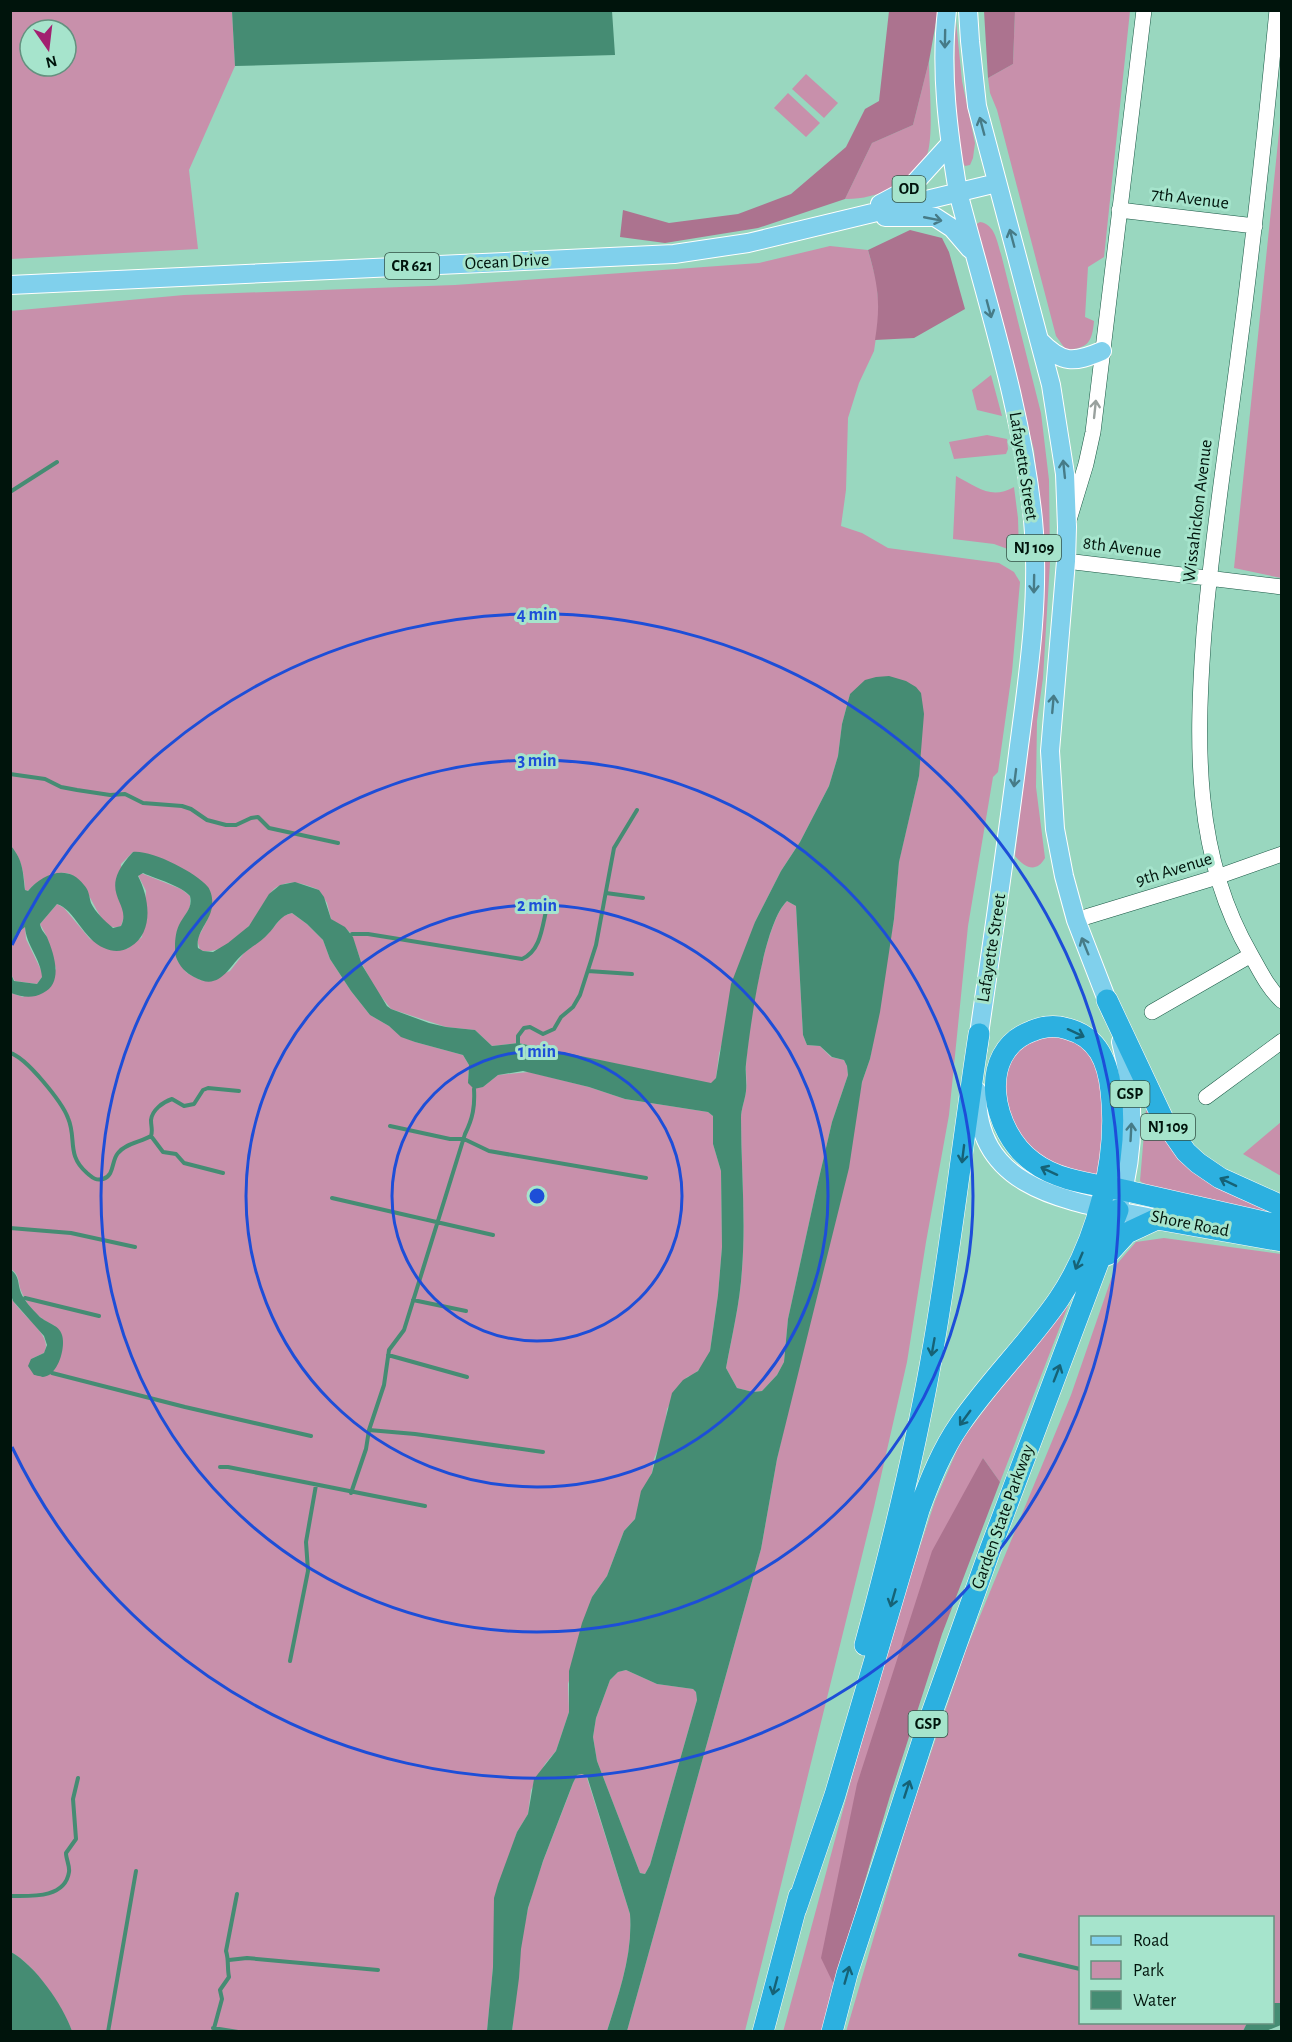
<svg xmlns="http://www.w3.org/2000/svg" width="1292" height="2042" font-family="'Alegreya Sans',sans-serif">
	<rect width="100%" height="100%" fill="#99d7bf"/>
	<!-- green -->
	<path fill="#c890ab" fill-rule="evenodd" d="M11,11H232L235,66L189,170L198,249L11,259ZM30,30H66V66H30Z
		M1015,11H1130L1104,257L1088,267L1085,317L1094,321C1092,343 1088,348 1066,350L1056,336L997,110L990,93L988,78L1013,64Z
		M956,21L962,81L975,143L973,158L970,165L965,166L962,162C955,114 953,70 956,21Z
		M929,61C929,84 934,135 927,155C918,184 872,200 845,199L872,143L913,125Z
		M806,74L838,103L824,118L792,89Z
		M788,93L820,123L806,137L774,108Z
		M1281,113L1282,578H1281L1234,568Z
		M980,222C995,224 997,242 1001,254L1041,413L1049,480L1050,562L1043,678L1037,721L1036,787L1045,858C1036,874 1024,867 1015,856L1034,695L1043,607L1044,551L1034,450L975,225Z
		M830,246L868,250L877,283L879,317L874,351L859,383L848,418L846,490L841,526L862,533L888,548L999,563L1014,572L1020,582L1012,672L998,772L993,777L968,926L949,1115L926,1242L907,1362L874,1507L745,2031H627L761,1549L777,1459L862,1082L870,1059L894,919L899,861L919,776L850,694L842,724L838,756L829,786L800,842L781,871L755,922L719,1054L716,1078L711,1084L518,1043L492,1046L475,1030L446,1027L391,1009L376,990L362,964L351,933L331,919L327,903L319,890C303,884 290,878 274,889C267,896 264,906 258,914C247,931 222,957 200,950L197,940C206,921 216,911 209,889L149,855L133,852L121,864L124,917L121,926C93,939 91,856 51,876C42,880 34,883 28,891L25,890C24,874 22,859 11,846L10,311L184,295L455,285L759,263Z
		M991,375L1002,416L977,410L972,390Z
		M987,435L1007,439L1008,449L1006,454L954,459L949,442Z
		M956,476C977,487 991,500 1014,487L1018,518L1019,553L994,544L953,539Z
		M141,873L181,889L190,896V907L177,930L176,952L177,960L182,967L187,973L200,980L206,981L230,971L244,953L267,935L283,916L292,913L307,924L323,940L330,959L351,991L370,1015L389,1026L401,1036L415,1042L463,1055L469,1065L468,1079L483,1087L498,1075L529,1072L589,1087L625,1099L708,1112L713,1116V1144L721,1171L722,1247L718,1295L710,1351L703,1366L693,1375L687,1377L667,1409L663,1437L654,1459L652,1473L648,1480L635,1519L624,1531L607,1576L592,1597L568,1684L569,1712L556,1751L545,1764L531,1790L528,1814L517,1832L509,1857L493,1967L487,2031H72C62,2005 35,1965 11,1952L10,1295C17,1314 55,1334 44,1353L31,1359L43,1377L55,1326C41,1320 28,1308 22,1293C17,1283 21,1276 11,1269V993L23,997L56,969L47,937L40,924L57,904L64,908L90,939L127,949L142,937L146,891L138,875Z
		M787,901L796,906L803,1035L807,1045L820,1046L831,1057L844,1060L847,1066L848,1075L832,1122L816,1191L788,1319L784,1362L777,1375L762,1391L753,1392L737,1388L726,1368C732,1335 740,1303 742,1269C746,1219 741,1168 741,1118C741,1109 745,1100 746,1091C747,1083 746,1076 746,1068C747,1034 764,923 787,901Z
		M25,926L26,939L42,972V977L37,984L15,981C4,967 10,935 25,926Z
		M1049,1034L1086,1045L1099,1066L1105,1100L1098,1176L1039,1160L1010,1126L1002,1087L1016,1049Z
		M1146,1110L1173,1151L1212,1183L1272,1212L1240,1207L1149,1187L1140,1181Z
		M1281,1122V1176L1243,1154Z
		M1164,1238L1281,1254V2003H1273L1272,1918H1080V2022L1247,2023L1243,2031L846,2032L909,1817L966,1650L1071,1395L1116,1265L1136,1242Z
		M1064,1304L1068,1306L1000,1482L983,1458L822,2031L783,2032L886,1651L935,1501L961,1441Z
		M626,1670L657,1684L693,1689L696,1692L697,1700L650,1865L645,1874L640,1873L597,1761L593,1737L596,1718L610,1680L618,1672Z
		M582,1774L586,1775L630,1914C633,1954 619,1993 607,2031L512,2032C517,1991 518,1949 528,1909C539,1866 558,1825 573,1783L577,1775Z"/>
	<!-- forest -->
	<path fill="#ac738f" d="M889,11H938L929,61L913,125L872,143L845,199L758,228L665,243L620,237L623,210L669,223L738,214L791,194L846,147L865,109L879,101Z
		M984,11H1015L1013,64L988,78Z
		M910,230L942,238L949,252L965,309L914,338L875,340C881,303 878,285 868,250Z
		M983,1458L1000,1482L942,1634L890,1796L834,1985L821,1958L857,1784L932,1551Z"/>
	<!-- water -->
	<path fill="#458c73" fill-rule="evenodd" d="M232,11H612L615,55L235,66Z
		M889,676L906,681L916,687L921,693L924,714L919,776L899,862L894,919L880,1012L870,1059L862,1082L849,1168L777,1459L761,1549L627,2031H607C619,1993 633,1954 630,1914L587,1776L582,1774L577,1775L573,1783L543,1861L528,1908L521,1949L519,1978L512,2031H487L493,1967L494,1898L498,1884L517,1832L528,1814L534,1779L556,1751L569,1712V1671L582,1623L592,1597L607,1576L624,1531L635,1519L641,1491L652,1473L672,1393L683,1380L698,1371L710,1351L718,1295L722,1247L721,1171L713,1144V1116L708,1112L625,1099L589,1087L523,1071L498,1075L483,1087L474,1089L468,1083L469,1065L463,1055L415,1042L401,1037L389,1026L370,1015L351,991L330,959L323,940L307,924L292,913C280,915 276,926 268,934C261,942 251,947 243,954C228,967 220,992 194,977C186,973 179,966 176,957C174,948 175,933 179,925C184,914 193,909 190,896C182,886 156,879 143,873L138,876C149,897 155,932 130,947C122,952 113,952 104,948C84,940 74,909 57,904L40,924C41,930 44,932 47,937C54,954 64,983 43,993C32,999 22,997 11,993V974L14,981L37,984L42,977C41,959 26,945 25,927L16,934L11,948V846C23,860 23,872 25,890L28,891C42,874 68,863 84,885C89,890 89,896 91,903C95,912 105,921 113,928L121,926C133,902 94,893 133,852C152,850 195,872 208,887C211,891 213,899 212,905C212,920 195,932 198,948L203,951L213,952L228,943L249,926L269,894L280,885L295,882L319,890L324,897L331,919L345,927L353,937L362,965L387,1006L391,1009L429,1023L446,1027L475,1030L492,1046L518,1043L711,1083L716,1078L731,984L755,922L781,871L800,842L829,786L838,756L842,724L850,694L865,680L876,677ZM787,901L796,906L803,1035L807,1045L820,1046L832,1057L844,1060L847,1066L848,1075L832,1122L816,1191L788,1319L784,1362L777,1375L762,1391L753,1392L737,1388L726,1368C732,1335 740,1303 742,1269C746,1219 741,1168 741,1118C741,1109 745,1100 746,1091C747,1082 745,1073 746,1064C750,1029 763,924 787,901ZM626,1670L657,1684L693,1689L696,1692L697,1700L650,1865L645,1874L640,1873L597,1761L593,1737L596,1718L610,1680L618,1672Z
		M10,1269C20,1276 17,1282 21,1293C24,1300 32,1309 38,1315C45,1323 59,1324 62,1335C66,1347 58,1376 43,1377C43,1377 35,1375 34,1375L28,1366L31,1359L44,1353L47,1345L44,1336L13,1301L11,1295Z
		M11,1952C35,1965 63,2005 72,2031H11Z
		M1273,2003H1281V2025L1266,2031H1243L1247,2023L1272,2022Z"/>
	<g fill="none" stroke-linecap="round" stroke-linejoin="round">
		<!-- stream -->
		<path stroke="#458c73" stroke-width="4" d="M10,492L57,462
			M10,774L45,779L61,787L77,790L110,795L125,794L143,803L182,806L191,809L207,820L226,825H236L251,818L258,817L269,828L338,843
			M606,893L643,898
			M352,934H368L522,959C540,951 542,929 546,911
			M588,971L632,974
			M518,1043V1036L524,1028L530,1027L543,1034L554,1029L561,1017L573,1007L580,995L596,945L614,848L637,810
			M10,1053C26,1057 62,1102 68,1118C77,1139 66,1155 87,1173C92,1177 95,1181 103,1179C115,1175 111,1161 118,1153C126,1143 141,1142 151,1136
			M390,1126L450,1139H464L489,1151L646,1178
			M223,1173L184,1163L176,1154L163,1152L151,1136C153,1130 151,1127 151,1120C152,1110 163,1102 172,1099L184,1106L194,1104L203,1090L208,1088L239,1091
			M332,1198L493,1235
			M10,1228L71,1233L135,1247
			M25,1298L99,1316
			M413,1300L466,1311
			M388,1355L467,1377
			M52,1373L185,1407L311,1436
			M369,1430L415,1434L543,1452
			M220,1467H228L425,1506
			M351,1493L366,1449L369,1430L384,1385L389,1350L404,1330L465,1134C473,1118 475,1106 474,1089
			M290,1661L308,1571L306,1542L316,1485
			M10,1896C30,1896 65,1899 69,1872C70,1866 66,1859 66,1853L76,1839L73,1799L78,1778
			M1020,1955L1080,1969
			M229,1960L247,1958L378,1970
			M213,2028L238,2032
			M108,2032L136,1871
			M213,2032L222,1999L220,1990L229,1977C227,1968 229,1960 226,1951L237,1894"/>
		<defs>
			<path id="minor" d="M1277,10C1266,124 1254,237 1239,350C1227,444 1212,538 1204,633C1196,743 1193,856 1251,955C1260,971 1268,988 1282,1001
				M1119,210L1255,226
				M1069,520L1086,464L1093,432L1144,10
				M1066,561L1282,587
				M1076,920L1217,877L1282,854
				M1152,1012L1251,955
				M1206,1097L1282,1041"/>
			<path id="major" d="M947,10C940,71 948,132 958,192C986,300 1022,408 1033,520C1040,595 1029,671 1019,746C1007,842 993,938 979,1034L978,1048
				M968,10L970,41L977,106L1051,385L1065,474L1067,527L1066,561L1050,751L1055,829L1064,876L1076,920L1112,1013
				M880,204L910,188L950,144
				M885,217H935L952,228L970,249
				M10,285L674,254L748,243L997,183
				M1040,341C1062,364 1074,363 1102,351
				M977,1091C975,1196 1079,1202 1157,1219
				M1120,1202C1135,1150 1135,1094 1121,1042"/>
			<path id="highway" d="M1107,1000L1163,1119L1186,1152L1198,1163L1220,1178L1282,1206
				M1107,1255L1127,1233L1157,1219L1282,1241
				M865,1645C890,1553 913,1460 930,1366C950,1256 962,1145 979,1034
				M796,1909L835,1795L919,1510C930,1480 942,1450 960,1424C990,1380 1029,1343 1059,1299C1097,1242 1119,1159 1111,1091C1108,1062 1098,1037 1068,1029C1056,1025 1044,1026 1032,1031C975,1052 992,1133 1033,1162C1058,1181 1093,1184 1123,1190L1282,1226
				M763,2032L799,1896
				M832,2032L847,1974L929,1721L990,1550L1118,1210"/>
		</defs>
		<!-- minor casing -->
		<use href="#minor" stroke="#185744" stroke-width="16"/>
		<!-- major casing -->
		<use href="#major" stroke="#fff" stroke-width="20"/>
		<!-- highway casing -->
		<use href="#highway" stroke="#fff" stroke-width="22"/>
		<!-- minor -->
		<use href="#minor" stroke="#fff" stroke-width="15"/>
		<!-- major -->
		<use href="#major" stroke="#80d0ec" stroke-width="18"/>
		<!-- highway -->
		<use href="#highway" stroke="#2cb0e0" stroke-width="21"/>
	</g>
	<!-- one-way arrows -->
	<defs><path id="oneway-shaft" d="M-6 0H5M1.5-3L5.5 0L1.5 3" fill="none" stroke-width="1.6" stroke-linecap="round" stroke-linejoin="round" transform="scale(1.5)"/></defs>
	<g stroke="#467b87">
		<use href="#oneway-shaft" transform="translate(945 39) rotate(91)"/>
		<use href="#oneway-shaft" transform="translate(982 126) rotate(-105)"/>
		<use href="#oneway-shaft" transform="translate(933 219) rotate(11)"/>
		<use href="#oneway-shaft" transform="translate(1012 238) rotate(-105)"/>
		<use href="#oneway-shaft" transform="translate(989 309) rotate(75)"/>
		<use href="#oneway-shaft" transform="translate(1064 469) rotate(-96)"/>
		<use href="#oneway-shaft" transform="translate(1034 584) rotate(91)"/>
		<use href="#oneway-shaft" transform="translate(1053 704) rotate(-85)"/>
		<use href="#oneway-shaft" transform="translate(1015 778) rotate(97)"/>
		<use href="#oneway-shaft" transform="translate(1085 946) rotate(-112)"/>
		<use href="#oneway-shaft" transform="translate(1131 1132) rotate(-87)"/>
	</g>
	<use stroke="#99a19e" href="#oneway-shaft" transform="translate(1095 409) rotate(-84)"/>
	<g stroke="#166276">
		<use href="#oneway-shaft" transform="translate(1076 1033) rotate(25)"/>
		<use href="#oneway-shaft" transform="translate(963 1154) rotate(97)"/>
		<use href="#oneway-shaft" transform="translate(1049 1171) rotate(-155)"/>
		<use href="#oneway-shaft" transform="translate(1228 1182) rotate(-154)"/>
		<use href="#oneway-shaft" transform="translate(1079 1261) rotate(113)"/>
		<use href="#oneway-shaft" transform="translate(933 1347) rotate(100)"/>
		<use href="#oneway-shaft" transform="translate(1057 1373) rotate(-69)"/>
		<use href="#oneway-shaft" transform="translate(965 1418) rotate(126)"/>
		<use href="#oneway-shaft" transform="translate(893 1598) rotate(106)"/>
		<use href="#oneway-shaft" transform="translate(907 1789) rotate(-72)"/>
		<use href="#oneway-shaft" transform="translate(847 1975) rotate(-74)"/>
		<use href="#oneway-shaft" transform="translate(775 1986) rotate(105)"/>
	</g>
	<!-- distance rings -->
	<g fill="none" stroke="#1d4ed8" stroke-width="3">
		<circle cx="537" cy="1196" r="145"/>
		<circle cx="537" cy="1196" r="291"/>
		<circle cx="537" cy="1196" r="436"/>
		<path d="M12 945A582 582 0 1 1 12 1447"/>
	</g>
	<g text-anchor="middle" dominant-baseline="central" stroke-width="6" stroke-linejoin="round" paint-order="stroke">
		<!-- shield labels -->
		<g fill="#a6e4cc" stroke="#325246" stroke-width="1.5">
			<rect x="892.5" y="176" width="33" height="26" rx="4.5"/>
			<rect x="385" y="253" width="54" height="26" rx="4.5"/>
			<rect x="1007" y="535" width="54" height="26" rx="4.5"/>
			<rect x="1110.5" y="1081" width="39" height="26" rx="4.5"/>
			<rect x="1141" y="1114" width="54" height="26" rx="4.5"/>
			<rect x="908.5" y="1711" width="39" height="26" rx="4.5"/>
		</g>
		<g font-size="16" font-weight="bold" fill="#00140c">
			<text x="909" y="189">OD</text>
			<text x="412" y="266">CR 621</text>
			<text x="1034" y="548">NJ 109</text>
			<text x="1130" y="1094">GSP</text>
			<text x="1168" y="1127">NJ 109</text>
			<text x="928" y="1724">GSP</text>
		</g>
		<!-- street labels -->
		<g font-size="18" fill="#00140c" stroke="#a6e4cc">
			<text transform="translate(1190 199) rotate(7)">7th Avenue</text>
			<text transform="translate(507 262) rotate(-3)">Ocean Drive</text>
			<text transform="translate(1023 466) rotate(81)">Lafayette Street</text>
			<text transform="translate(1198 511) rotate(-83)">Wissahickon Avenue</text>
			<text transform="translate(1122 548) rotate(7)">8th Avenue</text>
			<text transform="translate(1174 870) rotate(-17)">9th Avenue</text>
			<text transform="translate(992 948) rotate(-81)">Lafayette Street</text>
			<text transform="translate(1190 1224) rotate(11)">Shore Road</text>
			<text transform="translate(1003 1517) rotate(-70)">Garden State Parkway</text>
		</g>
	</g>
	<circle cx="537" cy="1196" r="9" fill="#1d4ed8" stroke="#a6e4cc" stroke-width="3"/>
	<g font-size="18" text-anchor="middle" font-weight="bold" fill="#1d4ed8" stroke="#a6e4cc" stroke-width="6" stroke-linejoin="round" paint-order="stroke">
		<text x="537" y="620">4 min</text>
		<text x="537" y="766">3 min</text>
		<text x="537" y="911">2 min</text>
		<text x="537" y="1057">1 min</text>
	</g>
	<!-- border -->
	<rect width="1292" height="2042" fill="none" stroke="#00140c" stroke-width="24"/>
	<!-- legend -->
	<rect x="1079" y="1916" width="195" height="108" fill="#a6e4cc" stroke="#64917f" stroke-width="1.5"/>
	<rect x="1091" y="1936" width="30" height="9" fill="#80d0ec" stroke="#64917f" stroke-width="1.5"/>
	<text x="1133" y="1946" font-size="18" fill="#00140c">Road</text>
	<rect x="1091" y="1961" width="30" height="18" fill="#c890ab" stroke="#64917f" stroke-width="1.5"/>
	<text x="1133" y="1976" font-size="18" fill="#00140c">Park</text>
	<rect x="1091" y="1991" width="30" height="18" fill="#458c73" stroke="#64917f" stroke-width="1.5"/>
	<text x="1133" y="2006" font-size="18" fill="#00140c">Water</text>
	<!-- north arrow -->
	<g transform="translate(48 48) rotate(166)"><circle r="28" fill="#a6e4cc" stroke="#64917f" stroke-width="1.5"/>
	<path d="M0-4.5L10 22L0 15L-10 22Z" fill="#a22070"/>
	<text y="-9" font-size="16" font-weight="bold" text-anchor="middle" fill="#00140c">N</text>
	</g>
</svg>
